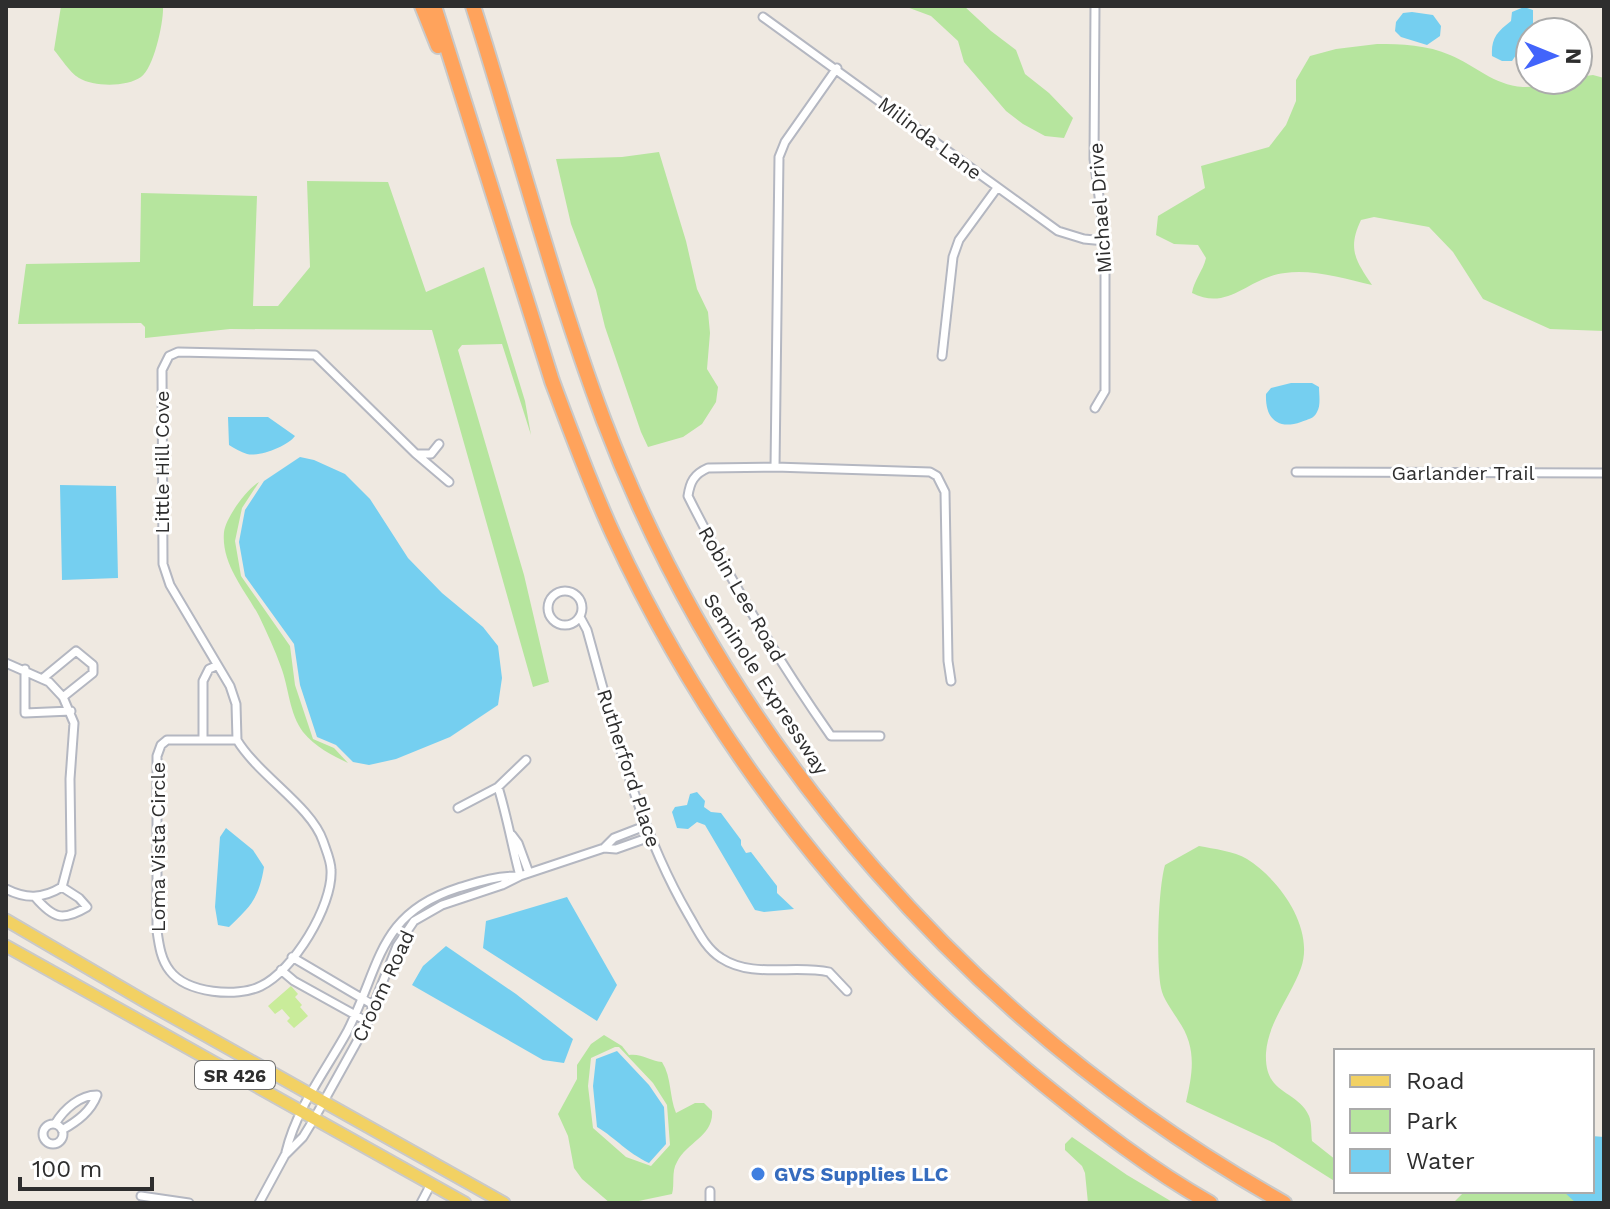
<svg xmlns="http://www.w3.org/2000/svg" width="1610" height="1209" font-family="'Work Sans',sans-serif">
	<rect width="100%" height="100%" fill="#efe9e1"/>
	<!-- green -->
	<path fill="#b6e59e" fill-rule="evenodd" d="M61,6H163C164,21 154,68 141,77C127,87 94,87 79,78C69,72 61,58 54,50Z
		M904,6H964L991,31L1016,50L1025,74L1049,93L1073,118L1064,138L1045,136L1023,124L1006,111L964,62L958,41L931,16Z
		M1377,44C1401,44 1428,45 1450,55C1475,65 1493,85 1523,87C1538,88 1560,80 1578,80V77L1593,75L1604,78V331L1550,329L1483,299L1453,252L1429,227L1374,217L1361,220C1347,249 1356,261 1372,285C1345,279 1313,269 1285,273C1248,277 1229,312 1192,293C1194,280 1203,271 1206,258L1198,245L1174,244L1156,235L1158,216L1205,188L1201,166L1269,147L1286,125L1296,101V80L1310,56L1336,49Z
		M659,152L686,241L697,289L708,312L710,333L707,369L718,387L716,402L702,424L683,437L648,447L641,432L605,327L596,290L571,224L556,159L622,157Z
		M307,181L388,182L426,292L484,267L525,401L531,435L502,344L462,345L458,350L524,575L549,682L533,687L432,330L230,329L145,338V327L141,323L18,324L26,264L140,262L141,193L257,196L253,306H278L310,267Z
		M259,482L242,508L235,541L241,576L290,646L295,685L313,739L334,748L348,763C332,755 315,747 303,732C289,713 289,688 281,667C275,650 267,633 259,616C245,590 221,564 224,532C226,517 247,489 259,482Z
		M1199,846C1214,849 1234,851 1247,859C1279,879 1315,928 1301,968C1291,996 1268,1022 1266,1053C1264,1096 1297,1089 1309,1116C1312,1123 1311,1134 1312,1141L1336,1160V1182L1274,1143L1186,1102C1193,1072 1197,1047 1178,1020C1172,1010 1163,999 1161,988C1156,962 1158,889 1165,865Z
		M604,1035L622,1046L629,1055C641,1053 650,1061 662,1062C672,1078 669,1096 676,1113L695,1103H704L712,1111C714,1136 687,1142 677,1162C671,1172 675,1184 672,1194L629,1203H610L582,1179L574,1168L568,1136L558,1114L577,1079V1065L591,1044ZM615,1047H619L653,1083L667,1105L670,1145L651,1166L626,1157L593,1128L588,1086L591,1058Z
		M1072,1137L1127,1175L1174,1203H1088L1085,1173L1082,1166L1065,1150V1144Z
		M1465,1191H1592L1604,1203H1453Z"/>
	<!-- pitch -->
	<path fill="#c9ec9a" d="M291,986L298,994L295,997L302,1005L300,1007L308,1016L294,1028L287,1021L290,1018L282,1009L275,1014L268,1006Z"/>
	<!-- water -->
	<path fill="#75cff0" d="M1524,7L1533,10V32H1530V48L1516,55L1512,61H1502L1492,56C1491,38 1497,32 1511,21L1512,12Z
		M1412,12L1433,15L1441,26L1440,36L1427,45L1401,37L1395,31L1396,22L1403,13Z
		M1291,383H1312L1319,387C1319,395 1321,405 1317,412C1314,419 1308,419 1301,422C1278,430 1265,419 1266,394L1271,388Z
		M228,417H268L295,436C288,446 260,457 247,454C241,452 234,448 229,445Z
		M300,457L314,460L345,474L370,499L408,558L442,593L483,627L498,646L502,678L498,705L450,737L396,759L369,765L353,762L336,745L317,737L300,685L294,644L245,576L239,542L245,510L264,481Z
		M60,485L116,486L118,578L62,580Z
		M697,792L705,801L704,807L711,812L721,813L741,840V845L746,853L751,852L777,886V893L794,909L764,912L755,910L705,825L697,822L688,829L677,828L672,812L675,807L687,805L690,794Z
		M226,828L253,850L264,867C259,898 251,906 229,927L218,925L215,907L220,837Z
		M567,897L617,985L597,1021L483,948L486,921Z
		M446,946L516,994L573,1039L564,1063L543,1060L412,985L423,966Z
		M617,1051L649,1085L664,1107L666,1144L649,1163C626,1152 617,1139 597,1127L593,1086L596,1059Z
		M1592,1136L1604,1137V1203H1576L1563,1191H1592Z"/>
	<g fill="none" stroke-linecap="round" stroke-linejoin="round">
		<defs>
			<path id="street" d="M1095,6L1094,159L1105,241V391L1095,408
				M763,17L1058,231L1084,239L1105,241
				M942,356L953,257L959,240L997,188
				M417,454H431L439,444
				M775,467L779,157L785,142L837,68
				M1296,472L1604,473
				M548 608a17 17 0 1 1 34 0a17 17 0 1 1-34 0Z
				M580,617L587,630C614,727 637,826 688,914C697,929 705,948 721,958C753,979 794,964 829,972L847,991
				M6,663L49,682L63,697L74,723L70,779L71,853L62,887L79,898L87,907C62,922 53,918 35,897
				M25,669V713L71,711
				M42,679L76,651L93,665V673L63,697
				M880,736H831C777,659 730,580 688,496C690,482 694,474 708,468L775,467L930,472L937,476L945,492L948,661L951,681
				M167,740H237C259,776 311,806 323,841C326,850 331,861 331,870C333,906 293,971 261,986C237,998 187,993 170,971C161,960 159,945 157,931V756L161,745Z
				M203,740V681L209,669L216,666
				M237,740L236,704L230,686L170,585L163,564L162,370L169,356L178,352L315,355L415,453L449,482
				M498,787C507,816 512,846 520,876
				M458,808L498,787L526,760
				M512,835L518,843L529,873
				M604,848L614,838L645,826
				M6,889C26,899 42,899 62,887
				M292,957L375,1006
				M281,970L294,981L368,1022
				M55,1124C64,1109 80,1095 97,1095C91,1111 78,1121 62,1130
				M43 1134a10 10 0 1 1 20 0a10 10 0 1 1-20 0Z
				M286,1152C296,1109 326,1070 347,1032C381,966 377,914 458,888C478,882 496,876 517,876
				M710,1191V1203
				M141,1196L189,1203
				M259,1203L285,1155L303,1137L314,1119L364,1029L397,946L414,921L442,905L502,885L520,876L604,848L616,849L650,837
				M421,1203L431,1184"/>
			<path id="primary" d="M6,920L146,1002L504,1203
				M6,946L465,1203"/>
			<path id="highway" d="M422,6L438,46
				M434,6L552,381C571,432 590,484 613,534C711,747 861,935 1042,1083C1095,1126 1151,1170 1210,1203
				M473,6C517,144 553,285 604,421C729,751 977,1030 1284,1203"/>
		</defs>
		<!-- street casing -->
		<use href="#street" stroke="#b4b7c1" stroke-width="11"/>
		<!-- primary casing -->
		<use href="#primary" stroke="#c9c9c9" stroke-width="15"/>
		<!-- highway casing -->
		<use href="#highway" stroke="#c9c9c9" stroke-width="18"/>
		<!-- street -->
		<use href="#street" stroke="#fff" stroke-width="7"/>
		<!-- primary -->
		<use href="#primary" stroke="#f2d163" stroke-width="11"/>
		<!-- highway -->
		<use href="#highway" stroke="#ffa35c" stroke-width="14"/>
	</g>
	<!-- markers -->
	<circle fill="#3f7fe0" stroke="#fff" stroke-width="3" cx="758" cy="1174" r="8"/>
	<g text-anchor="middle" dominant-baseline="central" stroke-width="6" stroke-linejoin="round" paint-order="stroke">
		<!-- shield labels -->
		<rect fill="#fff" stroke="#6d6d6d" stroke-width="2" x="195" y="1061" width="80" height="28" rx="6"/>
		<g font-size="18" font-weight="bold" fill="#2e2e2e">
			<text x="235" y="1075">SR 426</text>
		</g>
		<!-- street labels -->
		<g font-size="20" fill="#2e2e2e" stroke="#fff">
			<text transform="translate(930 138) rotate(37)">Milinda Lane</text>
			<text transform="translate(1100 208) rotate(-94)">Michael Drive</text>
			<text transform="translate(162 462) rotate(-90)">Little Hill Cove</text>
			<text x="1463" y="473">Garlander Trail</text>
			<text transform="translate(742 594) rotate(60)">Robin Lee Road</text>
			<text transform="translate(766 684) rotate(57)">Seminole Expressway</text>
			<text transform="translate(629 768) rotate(72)">Rutherford Place</text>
			<text transform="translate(158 847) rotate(-90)">Loma Vista Circle</text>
			<text transform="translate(383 986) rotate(-65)">Croom Road</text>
		</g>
		<!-- shop labels -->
		<g font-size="20" font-weight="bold" fill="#366cbe" stroke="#fff" text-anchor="start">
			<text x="774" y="1174">GVS Supplies LLC</text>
		</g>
	</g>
	<!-- border -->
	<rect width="1610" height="1209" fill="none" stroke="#2e2e2e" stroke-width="16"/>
	<!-- legend -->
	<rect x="1334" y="1049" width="260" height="144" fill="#ffffff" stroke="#ababab" stroke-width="2"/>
	<rect x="1350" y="1075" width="40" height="12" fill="#f2d163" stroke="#ababab" stroke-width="2"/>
	<text x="1406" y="1089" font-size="24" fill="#2e2e2e">Road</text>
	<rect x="1350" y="1109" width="40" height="24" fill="#b6e59e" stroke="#ababab" stroke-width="2"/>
	<text x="1406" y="1129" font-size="24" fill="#2e2e2e">Park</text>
	<rect x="1350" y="1149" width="40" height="24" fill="#75cff0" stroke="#ababab" stroke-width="2"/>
	<text x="1406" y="1169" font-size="24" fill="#2e2e2e">Water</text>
	<!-- north arrow -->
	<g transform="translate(1554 56) rotate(91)"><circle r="38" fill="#ffffff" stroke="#ababab" stroke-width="2"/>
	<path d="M0-6L14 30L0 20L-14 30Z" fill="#4264fb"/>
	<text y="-12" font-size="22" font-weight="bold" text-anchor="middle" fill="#2e2e2e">N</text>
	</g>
	<!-- scale -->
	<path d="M20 1177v12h132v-12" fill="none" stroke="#2e2e2e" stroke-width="4"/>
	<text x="32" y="1177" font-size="24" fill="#2e2e2e" stroke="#ffffff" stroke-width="6" paint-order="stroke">100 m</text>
</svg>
